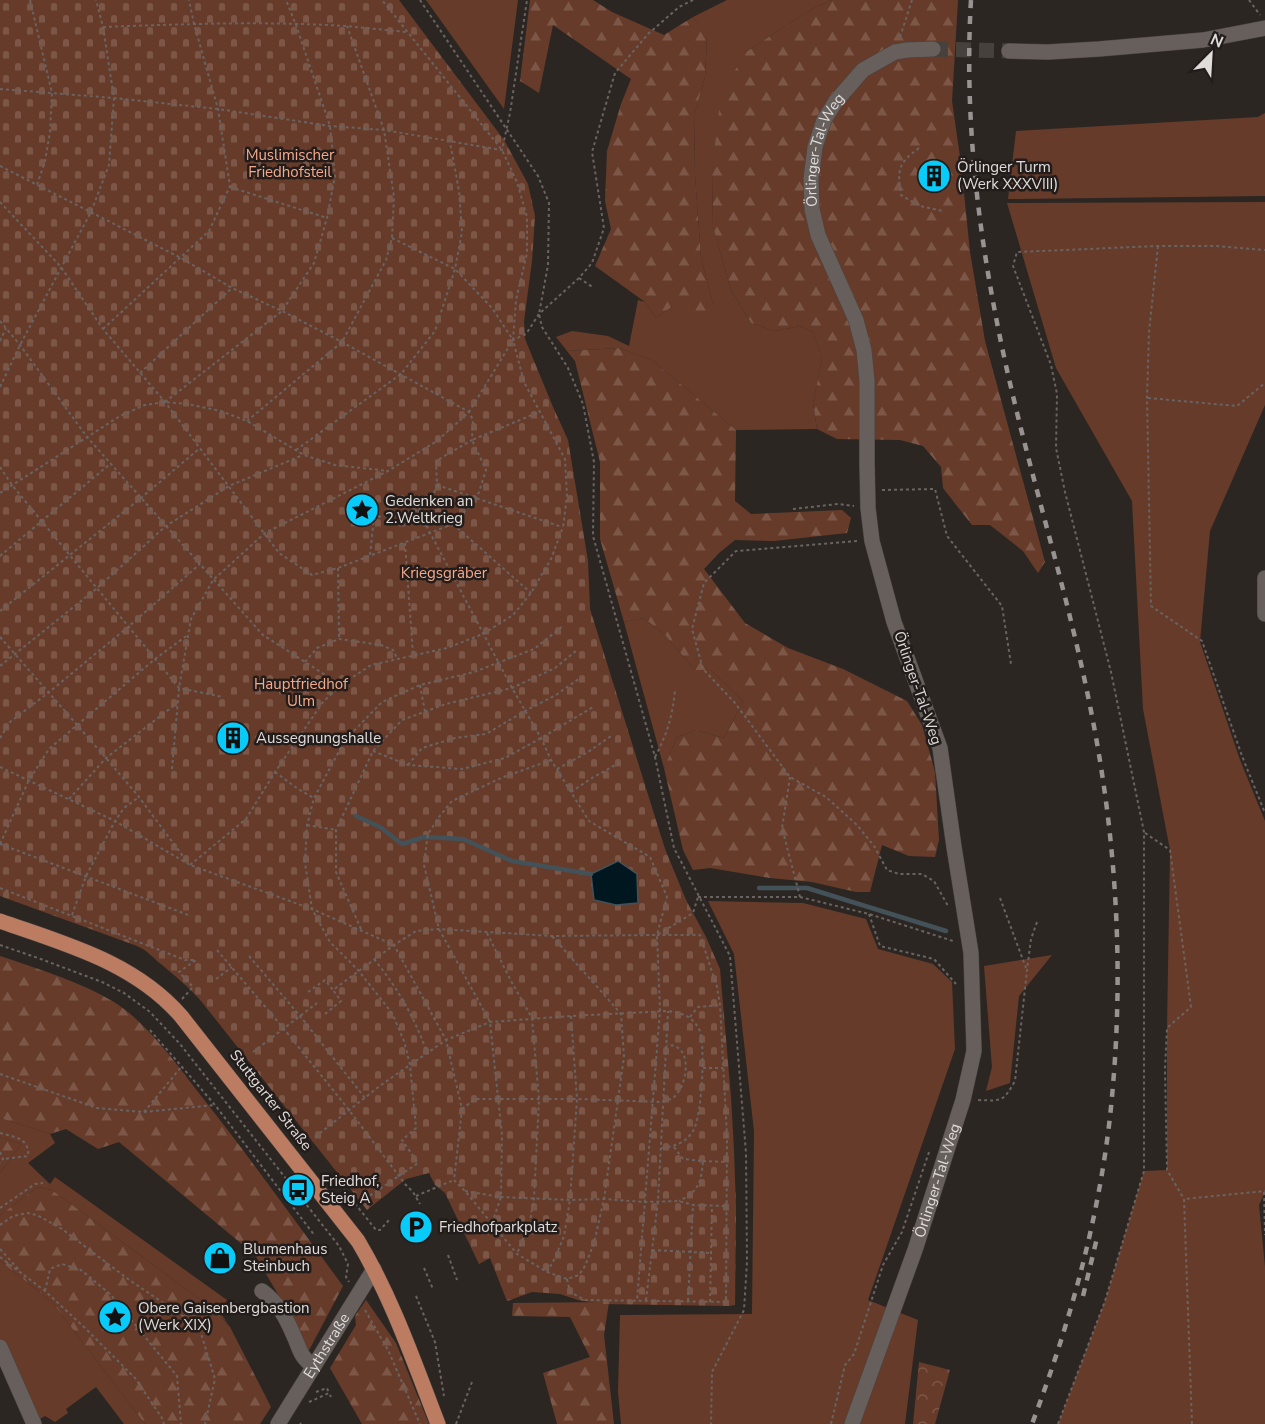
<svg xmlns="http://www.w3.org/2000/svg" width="1265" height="1424" font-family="'Nunito Sans',sans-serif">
	<defs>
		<pattern id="forest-firs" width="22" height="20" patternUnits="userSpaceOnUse" patternTransform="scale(1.5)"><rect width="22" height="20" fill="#673b2a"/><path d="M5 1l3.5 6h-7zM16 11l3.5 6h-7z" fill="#7c5748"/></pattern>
		<pattern id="cemetery-stones" width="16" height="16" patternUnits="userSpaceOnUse" patternTransform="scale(1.5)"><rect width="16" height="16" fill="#673b2a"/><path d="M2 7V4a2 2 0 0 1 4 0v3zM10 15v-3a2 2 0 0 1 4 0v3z" fill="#7c5748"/></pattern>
		<pattern id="park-crowns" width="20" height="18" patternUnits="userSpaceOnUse" patternTransform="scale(1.5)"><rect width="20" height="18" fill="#673b2a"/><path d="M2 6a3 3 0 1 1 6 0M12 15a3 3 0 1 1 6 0" fill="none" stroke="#7c5748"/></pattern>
	</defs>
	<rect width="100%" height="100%" fill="#2c2623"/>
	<!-- green -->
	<path fill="#673b2a" d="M426,0H518L504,109Z
		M727,0H832L812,9L746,52L712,170L713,227L731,290L751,323L775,331L800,326L813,332L822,359L813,403L817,429L736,430L652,360L619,348L567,351L556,337L572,331L608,336L629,346L638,300L645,302L656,318L673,306L713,304L701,258L695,175L694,116L705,77L707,38L693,17Z
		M1265,113V196L1008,199L1016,131L1258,117Z
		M1265,202V405L1210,531L1200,642L1240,760L1265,821V1192L1259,1205L1265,1267V1424H1058L1105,1301L1144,1171L1167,1170V1028L1170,850L1143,709L1132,501L1056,368L1007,203Z
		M644,618L665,635L695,670H711L743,701L724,738L696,730L677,737L664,768L624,622Z
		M708,901L803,903L866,919L878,949L933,964L952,982L955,1049L868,1300L918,1320L905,1424H621L618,1392L620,1315L752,1314L754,1131L734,954Z
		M1052,955L1019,996L1010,1083L986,1091L992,1067L984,966Z
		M0,1118L50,1134L55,1143L28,1163L50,1184L55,1177L227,1300L220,1312L228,1324L217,1312L52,1190L38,1187L0,1215V1173L21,1144L0,1137Z
		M0,1261L52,1302L145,1424H124L96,1387L66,1409L68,1413L55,1422L45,1416L33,1423L0,1347Z"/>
	<!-- forest -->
	<path fill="url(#forest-firs)" d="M530,0H593L612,12L664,35L693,17L707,37L705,77L694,116L695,175L701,258L713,304L710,316L673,306L656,318L645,302L595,266L611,229L605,201L607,151L621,104L631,79L553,25L539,93L520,81Z
		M832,0H958L952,101L961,164L970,252L985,341L1045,562L1038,573L1023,551L990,525H972L943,488L941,467L923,446L900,440L837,439L817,429L813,403L822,359L813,332L800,326L775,331L751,323L731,290L713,227L712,170L721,94L746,52L812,9Z
		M619,348L652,360L736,430L735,501L751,514L842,510L851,518L847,533L774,541L735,540L719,553L704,569L745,623L788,648L843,669L907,701L922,725L935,772L939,840L935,857L909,856L882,845L870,892H856L812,882L770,878L710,868L693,870L683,850L664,768L677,737L696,730L724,738L743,701L711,670H695L665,635L644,618L624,622L600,539V462L575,361L567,351Z
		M0,956C38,969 79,981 114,1002C146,1022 175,1062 198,1092C248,1155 295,1221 343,1286L306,1356L279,1296L255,1255L119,1142L98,1149L66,1129L50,1134L0,1118Z
		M0,1137L21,1144L0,1173Z
		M38,1187L52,1190L217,1312L230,1327L271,1407L260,1424H145L52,1302L0,1261V1215Z
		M366,1300L396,1343L429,1424H362L330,1368L356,1325L355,1316Z
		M609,1302L604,1335L614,1424H557L543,1373L590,1357L570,1317L512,1316L513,1303Z"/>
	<!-- cemetery -->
	<path fill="url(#cemetery-stones)" d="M0,0H399L504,140L528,184L535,216L532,261L524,321L525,339L553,407L568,440L588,561L590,609L665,849L686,900L706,937L720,969L731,1097L734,1151L736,1207L735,1305L729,1306L602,1304L578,1300L560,1294L532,1292L507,1301L490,1258L479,1264L445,1193L435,1185L429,1173L406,1179L367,1210L201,1001C189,987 175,976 161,964C152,957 147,950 137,946L0,896Z"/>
	<!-- park -->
	<path fill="url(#park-crowns)" d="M919,1362L950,1370L935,1424H913Z"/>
	<!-- water -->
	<path fill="#001720" stroke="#435258" stroke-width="1.5" d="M618,861L637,874L638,903L616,905L594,900L591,874Z"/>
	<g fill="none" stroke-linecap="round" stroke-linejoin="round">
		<!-- stream -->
		<path stroke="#435258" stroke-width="4.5" d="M356,816L380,827L402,844L424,837L463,839L512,861L591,874
			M759,888H807L946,931"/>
		<!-- minor-tunnel -->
		<path stroke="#47413e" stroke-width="15" stroke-dasharray="15 8" stroke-linecap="butt" d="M933,49L1009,51"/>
		<defs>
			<g id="minor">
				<path d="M1009,51L1048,52L1099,49L1203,40L1265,28"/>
				<path d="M1265,578V614"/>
				<path d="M262,1291C277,1302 285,1315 293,1334C300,1348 299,1356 313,1366"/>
				<path d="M0,1347L34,1424"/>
				<path id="s1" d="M278,1424L374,1269"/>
				<path id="s2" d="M852,1424L915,1250L963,1100L974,1051L971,953L954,847L940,748L894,622L872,541L868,508L867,463V381L864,350L856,320L818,235L812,209L811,179L815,147L824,120L836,101L863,70L895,52L907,50L933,49"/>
			</g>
			<path id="major" d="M0,921C65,944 134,962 181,1016L358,1241C392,1298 414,1362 438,1424"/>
		</defs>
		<!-- minor casing -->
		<use href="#minor" stroke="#494442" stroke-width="16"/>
		<!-- major casing -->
		<use href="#major" stroke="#494442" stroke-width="16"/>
		<!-- path -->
		<path stroke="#696361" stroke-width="2" stroke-dasharray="3 3" stroke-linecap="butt" d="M30,0L52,93L50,132L45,161L37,185
			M420,0L538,176L549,203L548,265L539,314L542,327L568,368L583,404L594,462L593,536L655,757L674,848L730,956L746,1153L747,1262L744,1310L712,1372L711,1424
			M1249,0L1260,15
			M103,27C184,24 265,21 346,26C366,28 386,30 406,32
			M900,37L912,0
			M0,89L114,98L218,109L330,126L384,130L502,150L510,113L527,0
			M919,148C898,163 897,170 901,195L920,206L943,211
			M0,166L181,258L232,288L282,311L342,342L469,412L473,420L472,440L436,461L437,485L430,504L408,514L374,517L370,555
			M230,187L327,218
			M0,202L61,267L103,329L165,402L279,553L312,575L338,568L453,524L477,498L486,470L472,440L539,412
			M392,238L455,269L492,308L513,340
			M1158,246L1149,332L1147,398L1151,606L1202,641L1242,756L1265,813
			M579,278L594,288
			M0,321L20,345L87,437L263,635L341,685
			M103,329L209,231L230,186L218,109L194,24L189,0
			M0,341L6,328
			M140,373L232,288
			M0,387L20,345L91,212L109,165L114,98L103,27L96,0
			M1148,398L1237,406L1265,383
			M165,402L282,311L314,263L327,218L335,176L330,126L296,25L286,0
			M247,421L342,342L386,260L392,238L394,197L384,130L347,26
			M296,450L401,374L435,331L455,269L462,232L459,191L450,142
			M0,467L12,485L179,688L223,697
			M437,485L562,527
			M882,490L935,489L947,536L1002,606L1011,664
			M0,493L120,416L145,405L165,402L187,404L221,411L247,421L304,455L335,465L388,471
			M793,509L838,504L854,506
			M418,510L512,688L541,738L551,760L589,821L650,857L667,897L657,935L660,1011L637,1300
			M453,524L531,593
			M857,541L736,551L704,583L692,629L703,669L735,703L790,777L826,797L857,825L874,846L887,870L899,874H922L934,881L948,906
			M405,543L413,654
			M0,556L110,464
			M338,568L339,637
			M0,611L141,498L200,448
			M0,637L106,758L139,797L188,863
			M305,662L317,648L339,639L381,645L393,650L397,658
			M0,666L96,589L166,526L229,486L303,455
			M420,685L425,712
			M0,738L10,722L48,693L128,627L200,564
			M373,751L408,765L462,769L505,758L541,738L593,707
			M655,757C667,734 673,715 675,689
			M408,765L422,748L455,738L486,734L525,711L556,695L580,678
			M0,767L115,821L190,865L312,909L394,945L446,1040L462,1109L454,1180
			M172,769L179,688L191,619L213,580L265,533L388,471L437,441L469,412L513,340L526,334L539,314L579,278L592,263L604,228L592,152L615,73L648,34L679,7L693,0
			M557,769L588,752L611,736
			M275,772L298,789L314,798
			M790,777L782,828L800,897
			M571,792L592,778L619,763
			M69,799L106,758L176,704
			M307,825L336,830
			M1145,833L1170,850L1191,1007L1167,1028L1165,1069L1167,1170L1184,1199
			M0,844L29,780L49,749L155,659L189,634
			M0,844L191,916
			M190,865L246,819L275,772L323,702L341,685L371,665L447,648L483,634L513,615L531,593L551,559L563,527L567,496L565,459L524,382L513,340L516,300L527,253V217L517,182L502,150L382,0
			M0,888L185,960H196
			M698,897H800L869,914L953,941
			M1000,898L1026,968
			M869,914L880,946L934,959L956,984
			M72,915L86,876L115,821L124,808L139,797
			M361,929L336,872V830L373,751L402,720L446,704L512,688L555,668L577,650
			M487,933L511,981L532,1018L539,1100L534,1198L530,1221L517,1254
			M0,945L38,958L102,982L124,993L150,1012L180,1044L339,1246L348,1264L346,1277L349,1282
			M217,950L284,1029L349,1110L405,1184L413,1192L420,1204
			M249,956L300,1016L365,1098
			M374,959C399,990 413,1015 427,1052
			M216,979L232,967
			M308,992L325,980L333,990L394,945L416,931L439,929L552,936L657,935L693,913L698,897
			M182,999L193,987L179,972L196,960
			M325,1014L341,1001L333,990
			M690,1017L698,1007L720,1005
			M150,1030L215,1105L315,1236
			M253,1052L317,1003
			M703,1068H723
			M0,1074L97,1108L144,1112L182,1066
			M978,1100C1002,1101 1003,1102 1015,1081L1027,970L1031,939L1037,922
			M462,1109L475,1099H577L663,1102C668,1100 673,1099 676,1095C688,1082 693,1044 667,1045
			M144,1112L215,1105
			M0,1133C14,1137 30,1138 28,1156L3,1159
			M315,1137L381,1085L446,1040L490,1022L571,1016L668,1011C682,1013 692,1016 699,1029C706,1042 702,1118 693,1131C686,1143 673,1147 661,1148
			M674,1147L683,1159L703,1161C701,1183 699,1191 679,1201
			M0,1152L3,1159L0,1163
			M703,1161L727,1162
			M332,1178L334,1177L376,1230H380L390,1219
			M454,1180L465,1191L517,1254L547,1272L567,1279L579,1275L585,1266L594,1243L604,1199L624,1057L621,1014L552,936
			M465,1191L501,1197L570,1200L604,1199L644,1202L679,1201L693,1205L725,1206
			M1264,1192L1265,1235
			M416,1196L454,1180
			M365,1199L418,1163L402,1140L416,1128L410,1065L404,1041L392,1013L358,970L330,942L312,909L305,863L307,825L314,798L345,740L382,702L420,685L474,672L534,649L563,626
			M0,1208L35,1184L43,1183
			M492,1223L501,1197L502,1135L490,1022L439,929L424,865L427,840L428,834L439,817L452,801L501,778L551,760
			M0,1225L13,1216L27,1213L37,1215L62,1229L128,1279L199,1327L215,1379L205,1424
			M0,1249L20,1271
			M652,1250L711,1253
			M448,1255L457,1280
			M0,1257L45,1291L84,1327L135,1378L162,1418L164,1424
			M424,1268L433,1289
			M547,1272L555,1258L564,1236L570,1200L577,1099L571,1016
			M567,1279L570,1292L585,1300L726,1302L727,1136L720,1005L717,987L700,935H657
			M45,1291L50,1269L62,1264L81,1270L110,1294L177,1376L181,1424
			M416,1296L435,1342L444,1396
			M646,1300L658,1201L668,1011
			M688,1301L693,1205
			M710,1302L712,1206
			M365,1310L388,1350L420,1424
			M316,1392L327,1388L329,1393
			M309,1402L329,1393L331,1397
			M300,1423L301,1424
			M456,1424L472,1382
			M831,1424L845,1365L854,1354L883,1265L902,1232L929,1152
			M1058,1424L1105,1301L1144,1171V832L1111,672L1065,492L1056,448L1057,394L1051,365L1013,266L1017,252L1158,246H1217L1265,250
			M1192,1424L1184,1199L1265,1191"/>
		<!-- minor -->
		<use href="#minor" stroke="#665f5c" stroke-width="15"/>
		<!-- major -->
		<use href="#major" stroke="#bb7c62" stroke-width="15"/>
		<!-- rail -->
		<path stroke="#989391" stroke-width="4.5" stroke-dasharray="8 8" stroke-linecap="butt" d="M971,0C964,117 978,233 1002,347C1027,466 1065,582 1089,701C1115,827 1124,957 1113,1085C1104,1201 1073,1315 1032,1424
			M1083,1296L1097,1238"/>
	</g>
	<!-- icons -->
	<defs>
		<symbol id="building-disc" viewBox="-11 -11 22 22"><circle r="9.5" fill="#08cbf9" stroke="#221c1a"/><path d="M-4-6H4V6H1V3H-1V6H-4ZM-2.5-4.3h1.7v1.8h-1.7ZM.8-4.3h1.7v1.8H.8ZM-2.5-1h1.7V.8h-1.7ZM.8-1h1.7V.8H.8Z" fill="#111"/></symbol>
		<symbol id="sight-disc" viewBox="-11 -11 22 22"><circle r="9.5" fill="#08cbf9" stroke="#221c1a"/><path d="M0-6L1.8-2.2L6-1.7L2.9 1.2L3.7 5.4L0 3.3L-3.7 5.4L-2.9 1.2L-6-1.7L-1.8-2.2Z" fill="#111"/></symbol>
		<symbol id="bus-disc" viewBox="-11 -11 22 22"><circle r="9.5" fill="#08cbf9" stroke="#221c1a"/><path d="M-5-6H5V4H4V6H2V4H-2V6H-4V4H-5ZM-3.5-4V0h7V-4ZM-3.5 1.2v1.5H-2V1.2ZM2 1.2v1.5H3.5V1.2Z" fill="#111"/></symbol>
		<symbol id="parking-disc" viewBox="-11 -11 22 22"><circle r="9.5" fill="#08cbf9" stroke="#221c1a"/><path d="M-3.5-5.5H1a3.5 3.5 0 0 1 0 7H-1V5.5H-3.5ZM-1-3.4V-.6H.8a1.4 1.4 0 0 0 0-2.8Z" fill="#111"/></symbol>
		<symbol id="shop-disc" viewBox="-11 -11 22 22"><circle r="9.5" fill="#08cbf9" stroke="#221c1a"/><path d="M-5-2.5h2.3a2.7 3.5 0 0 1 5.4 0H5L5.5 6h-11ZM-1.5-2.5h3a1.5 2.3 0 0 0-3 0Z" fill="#111"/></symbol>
	</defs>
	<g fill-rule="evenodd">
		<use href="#building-disc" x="915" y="157" width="38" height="38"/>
		<use href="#sight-disc" x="343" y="491" width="38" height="38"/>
		<use href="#building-disc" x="214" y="719" width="38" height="38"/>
		<use href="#bus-disc" x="279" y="1171" width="38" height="38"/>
		<use href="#parking-disc" x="397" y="1208" width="38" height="38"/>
		<use href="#shop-disc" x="201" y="1239" width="38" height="38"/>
		<use href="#sight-disc" x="96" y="1298" width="38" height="38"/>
	</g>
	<g text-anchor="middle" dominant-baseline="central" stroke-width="5" stroke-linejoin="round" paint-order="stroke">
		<!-- street labels -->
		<g font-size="15" fill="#e0dcda" stroke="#221c1a">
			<text stroke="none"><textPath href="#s2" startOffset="1320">Örlinger-Tal-Weg</textPath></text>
			<text transform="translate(918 688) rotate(71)">Örlinger-Tal-Weg</text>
			<text transform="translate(271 1100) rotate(52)">Stuttgarter Straße</text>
			<text stroke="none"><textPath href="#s2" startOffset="258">Örlinger-Tal-Weg</textPath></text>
			<text stroke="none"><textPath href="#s1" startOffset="92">Eythstraße</textPath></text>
		</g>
		<!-- park labels -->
		<g font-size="15" fill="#f7a98b" stroke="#221c1a">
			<text x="290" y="155">Muslimischer<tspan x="290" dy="17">Friedhofsteil</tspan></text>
			<text x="444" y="573">Kriegsgräber</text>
			<text x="301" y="684">Hauptfriedhof<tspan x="301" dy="17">Ulm</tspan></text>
		</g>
		<!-- poi labels -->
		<g font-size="15" fill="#e0dcda" stroke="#221c1a" text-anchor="start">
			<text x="957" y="167">Örlinger Turm<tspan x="957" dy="17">(Werk XXXVIII)</tspan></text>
			<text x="385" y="501">Gedenken an<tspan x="385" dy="17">2.Weltkrieg</tspan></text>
			<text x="256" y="738">Aussegnungshalle</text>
			<text x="321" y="1181">Friedhof,<tspan x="321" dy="17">Steig A</tspan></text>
			<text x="439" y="1227">Friedhofparkplatz</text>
			<text x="243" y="1249">Blumenhaus<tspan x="243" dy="17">Steinbuch</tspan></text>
			<text x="138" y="1308">Obere Gaisenbergbastion<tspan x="138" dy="17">(Werk XIX)</tspan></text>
		</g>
	</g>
	<!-- north arrow -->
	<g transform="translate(1211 54) rotate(24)" stroke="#221c1a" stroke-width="4.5" paint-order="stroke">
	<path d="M0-4.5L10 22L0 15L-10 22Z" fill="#e0dcda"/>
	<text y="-9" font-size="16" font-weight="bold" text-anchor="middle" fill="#e0dcda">N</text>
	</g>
</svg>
